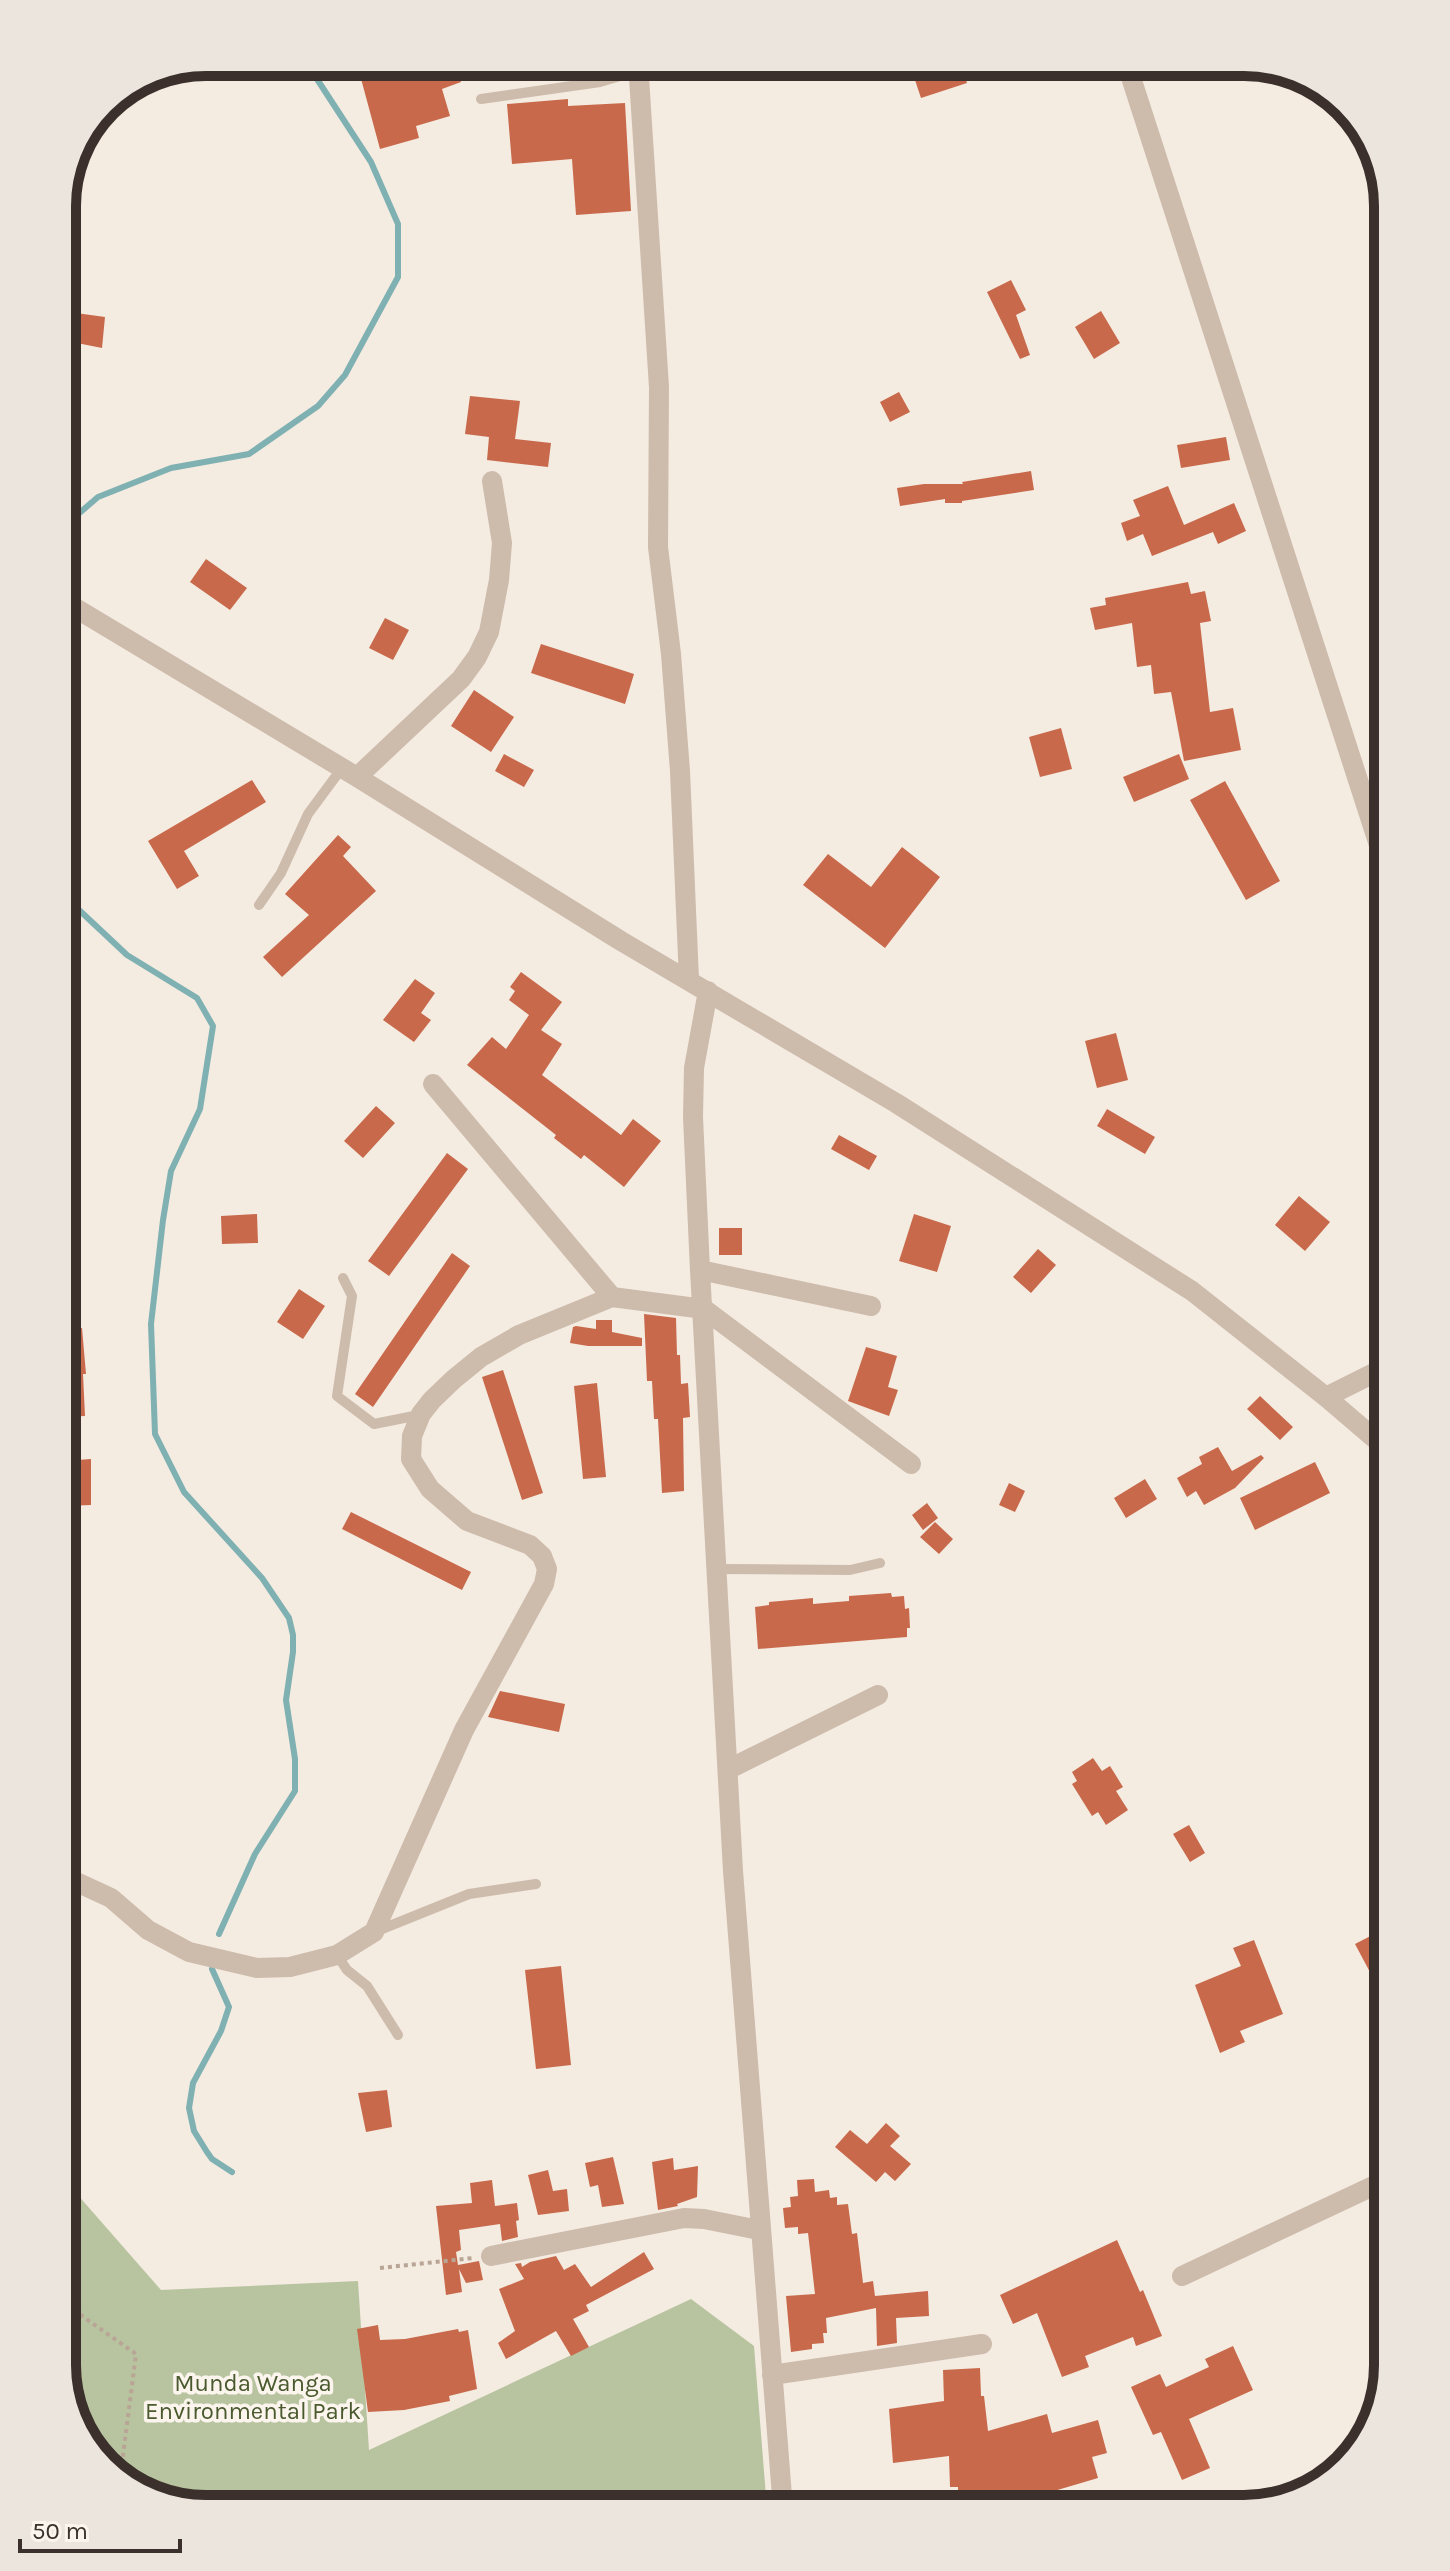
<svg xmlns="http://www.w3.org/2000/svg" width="1450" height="2571" font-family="Karla,sans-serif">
	<rect width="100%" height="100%" fill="#f4ebe1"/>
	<!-- green -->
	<path fill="#b8c4a0" d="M62,2177L161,2290L358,2281L369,2450L691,2299L754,2346L767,2509H197L126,2485L73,2421L62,2365Z"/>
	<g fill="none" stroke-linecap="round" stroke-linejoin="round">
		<!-- stream -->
		<path stroke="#7fb0b2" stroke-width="6" d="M62,528L98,497L171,468L249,454L318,406L345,375L398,277V224L371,162L315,76L308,62
			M62,894L127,955L197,998L213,1026L200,1109L171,1171L163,1220L151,1324L155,1434L184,1492L262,1578L289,1618L293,1635V1652L286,1700L295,1759V1791L255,1854L219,1934
			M212,1969L229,2007L221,2031L193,2083L189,2108L194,2131L207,2152L212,2159L232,2172"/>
	</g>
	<!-- building -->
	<path fill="#c8694b" d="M443,62H454L461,82L442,89L450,116L416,126L419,138L380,149L360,75L384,68L387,78Z
		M922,62H961L967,83L921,98L912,71L924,67Z
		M568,99V106L625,103L631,211L576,215L572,159L512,164L507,104Z
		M1011,280L1026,310L1016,315L1030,355L1020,359L987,292Z
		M1101,311L1120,343L1094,359L1075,327Z
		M76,313L105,317L102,348L72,342Z
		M899,392L910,412L890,422L880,402Z
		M470,396L520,401L515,439L551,443L548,467L487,460L489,437L465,434Z
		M1226,437L1230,460L1181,468L1177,445Z
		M1031,471L1034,490L962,501V503H945V499L900,506L897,488L924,484H963L962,482Z
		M1168,486L1184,525L1234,503L1246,531L1218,544L1213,532L1152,556L1143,534L1127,541L1121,523L1140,516L1133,500Z
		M206,559L247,588L230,610L190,582Z
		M1188,582L1191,594L1205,591L1211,621L1200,623L1210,712L1233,708L1241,750L1184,761L1171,692L1154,694L1151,665L1137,667L1132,623L1095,630L1090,608L1106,605L1105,598Z
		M385,618L409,630L393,660L369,648Z
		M541,644L634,674L625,704L531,673Z
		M474,690L514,717L491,752L451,726Z
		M1061,728L1072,769L1040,777L1029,737Z
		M504,754L534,770L524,787L495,771Z
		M1179,754L1189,779L1134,802L1123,777Z
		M252,780L266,802L184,851L199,876L177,889L148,841Z
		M1225,781L1280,881L1246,900L1190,800Z
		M338,835L351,847L343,856L376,891L282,977L263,957L309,915L285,894Z
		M902,847L940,877L885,948L803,885L828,854L871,887Z
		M521,972L562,1002L541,1030L562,1044L542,1075L621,1135L633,1119L661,1141L624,1187L584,1155L581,1159L554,1138L556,1135L467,1065L492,1037L506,1049L529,1015L509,1000L515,991L510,987Z
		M415,979L435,993L421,1013L431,1020L414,1042L383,1020Z
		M1116,1033L1128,1080L1097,1088L1085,1041Z
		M376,1106L395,1123L363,1158L344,1141Z
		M1107,1109L1155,1137L1145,1154L1097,1126Z
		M839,1135L877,1156L869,1170L831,1149Z
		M447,1153L468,1169L389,1276L368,1261Z
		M1299,1196L1330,1222L1305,1251L1275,1225Z
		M257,1214L258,1243L222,1244L221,1216Z
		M914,1214L951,1226L937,1272L899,1261Z
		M719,1228H742V1255H719Z
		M1038,1249L1056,1265L1031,1293L1013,1277Z
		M452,1253L470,1266L373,1407L355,1394Z
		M299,1289L325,1306L303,1339L277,1322Z
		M644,1314L676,1318L677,1355H680L681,1384L688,1383L690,1417L683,1418L684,1491L662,1493L658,1419H654L652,1381H647Z
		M596,1320H612V1332L642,1338V1346H588L570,1343L573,1327L576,1326L596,1329Z
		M82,1328L86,1374H83L85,1416L62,1417V1391L67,1390L62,1329Z
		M866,1347L897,1356L888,1387L898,1390L889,1416L848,1401Z
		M503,1370L543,1493L522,1500L482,1377Z
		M597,1383L606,1477L583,1479L574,1386Z
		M1260,1396L1293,1427L1280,1440L1247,1409Z
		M1218,1447L1232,1471L1261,1455L1264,1458L1235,1488L1204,1505L1196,1491L1187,1497L1177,1478L1202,1464L1199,1457Z
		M91,1459V1505L65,1506L64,1461Z
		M1315,1462L1330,1493L1255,1530L1240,1498Z
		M1145,1479L1157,1499L1126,1518L1114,1498Z
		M1009,1483L1025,1491L1015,1512L999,1505Z
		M927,1503L938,1518L923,1530L912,1515Z
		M351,1512L471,1572L462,1590L342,1529Z
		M935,1522L953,1539L939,1554L920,1537Z
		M891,1593L892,1597L904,1596L905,1609L909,1608L910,1628H907V1637L758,1649L755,1607L769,1605V1602L813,1598V1604L849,1601V1596Z
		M500,1691L565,1704L559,1732L488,1717Z
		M1093,1758L1102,1771L1110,1766L1123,1787L1116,1791L1128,1810L1106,1825L1098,1812L1092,1816L1072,1784L1077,1781L1072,1772Z
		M1189,1825L1205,1853L1190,1862L1173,1834Z
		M1388,1927V2006L1355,1944Z
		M1254,1940L1283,2014L1240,2031L1245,2042L1220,2053L1195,1985L1241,1966L1233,1948Z
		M561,1966L571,2065L536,2069L525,1970Z
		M387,2090L392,2127L366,2132L358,2093Z
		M886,2123L900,2136L890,2146L911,2164L895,2181L885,2172L876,2182L835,2147L850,2130L867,2144Z
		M613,2157L624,2204L602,2207L598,2185L590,2187L585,2163Z
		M673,2158L674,2170L698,2166L697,2197L677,2204L678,2206L658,2210L652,2162Z
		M548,2170L553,2191L567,2189L569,2211L538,2215L528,2175Z
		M814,2179L815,2192L829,2190L830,2198L837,2197V2205L848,2204L852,2234L857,2233L863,2283L873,2281L875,2296L928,2291L929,2316L896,2318L897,2343L877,2346L876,2308L826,2318L827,2333H823L824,2343L812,2344V2349L791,2352L786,2296L815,2294L808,2233L798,2234V2227L785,2228L783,2208L791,2207L790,2197L798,2196L797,2180Z
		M492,2180L495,2206L517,2203L519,2220L516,2221L518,2237L502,2241L500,2224L459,2230L461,2250L456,2252L458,2265L479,2261L483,2280L466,2283L459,2269L462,2292L446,2295L436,2206L472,2203L470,2183Z
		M1117,2240L1140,2292L1143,2290L1162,2336L1136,2346L1133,2337L1085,2356L1089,2367L1062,2377L1037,2313L1013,2324L1000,2295Z
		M644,2252L654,2269L586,2305L589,2311L573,2319L589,2347L571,2356L556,2331L506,2359L498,2343L515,2331L499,2289L524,2279L515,2264L521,2263L522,2267L530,2262L556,2256L564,2270L575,2264L591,2287Z
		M378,2325L380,2340L405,2339L458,2329L459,2332L468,2330L477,2389L449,2396L450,2401L404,2410L368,2412L357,2329Z
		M1233,2346L1253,2390L1189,2419L1210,2468L1182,2480L1161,2432L1153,2435L1131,2387L1160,2374L1166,2387L1209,2367L1205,2359Z
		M980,2368L981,2396H984L988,2431L1047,2414L1052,2433L1098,2420L1107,2453L1092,2457L1098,2478L1000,2507L999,2496L958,2498V2487H950L949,2456L893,2463L889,2409L944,2401L943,2370Z"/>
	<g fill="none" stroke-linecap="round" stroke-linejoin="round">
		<!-- path -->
		<path stroke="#b9a596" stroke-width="4" stroke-dasharray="4 4" stroke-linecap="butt" d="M62,2238L68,2249L70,2262L68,2280L82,2316L136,2354L122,2463L110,2466
			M380,2268L473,2258"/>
		<!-- lane -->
		<path stroke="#cdbbac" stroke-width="10" d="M481,99L600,82L637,71
			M259,905L281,873L308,814L342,768
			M343,1278L352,1296L337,1396L374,1424L419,1415
			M718,1569L850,1570L880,1563
			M377,1931L469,1894L536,1884
			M337,1955L347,1970L367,1986L398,2035"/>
		<!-- street -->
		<path stroke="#cdbbac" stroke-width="20" d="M638,62L659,387L658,547L671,654L680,771L689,980
			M1126,62L1388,873
			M62,600L357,777L621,941L896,1103L1192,1291L1326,1397L1388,1450
			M357,777L461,679L477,657L489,632L499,580L502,543L492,481
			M708,991L694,1068L693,1117L700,1270L733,1871L783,2509
			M433,1084L612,1297
			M700,1270L871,1306
			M1326,1397L1388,1366
			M729,1769L878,1695
			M62,1880H72L111,1898L148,1930L189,1952L257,1968L290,1967L337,1955L374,1932L464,1730L544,1584L547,1569L542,1556L530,1545L467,1521L430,1489L411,1459L412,1436L421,1414L432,1400L454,1379L481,1357L519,1335L612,1297L704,1309L911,1464
			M491,2256L684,2218L704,2219L759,2230
			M1182,2276L1388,2179
			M772,2375L982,2344"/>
	</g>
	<g text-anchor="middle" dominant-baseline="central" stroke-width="7" stroke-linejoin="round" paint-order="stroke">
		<!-- park labels -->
		<g font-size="24" fill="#4a5a2e" stroke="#fbf5ee">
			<text x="253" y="2383">Munda Wanga<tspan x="253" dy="28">Environmental Park</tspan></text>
		</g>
	</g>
	<!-- crop -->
	<path d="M0 0H1450V2571H0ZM206 76H1244A130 130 0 0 1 1374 206V2365A130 130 0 0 1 1244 2495H206A130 130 0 0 1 76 2365V206A130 130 0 0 1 206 76Z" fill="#ece5de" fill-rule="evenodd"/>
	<path fill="none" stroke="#3b302b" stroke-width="10" d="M206 76H1244A130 130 0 0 1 1374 206V2365A130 130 0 0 1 1244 2495H206A130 130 0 0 1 76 2365V206A130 130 0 0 1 206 76Z"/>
	<!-- scale -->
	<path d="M20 2539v12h160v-12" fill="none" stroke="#3b302b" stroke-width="4"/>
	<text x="32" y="2539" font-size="24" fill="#3b302b" stroke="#fbf5ee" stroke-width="6" paint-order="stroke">50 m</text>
</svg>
